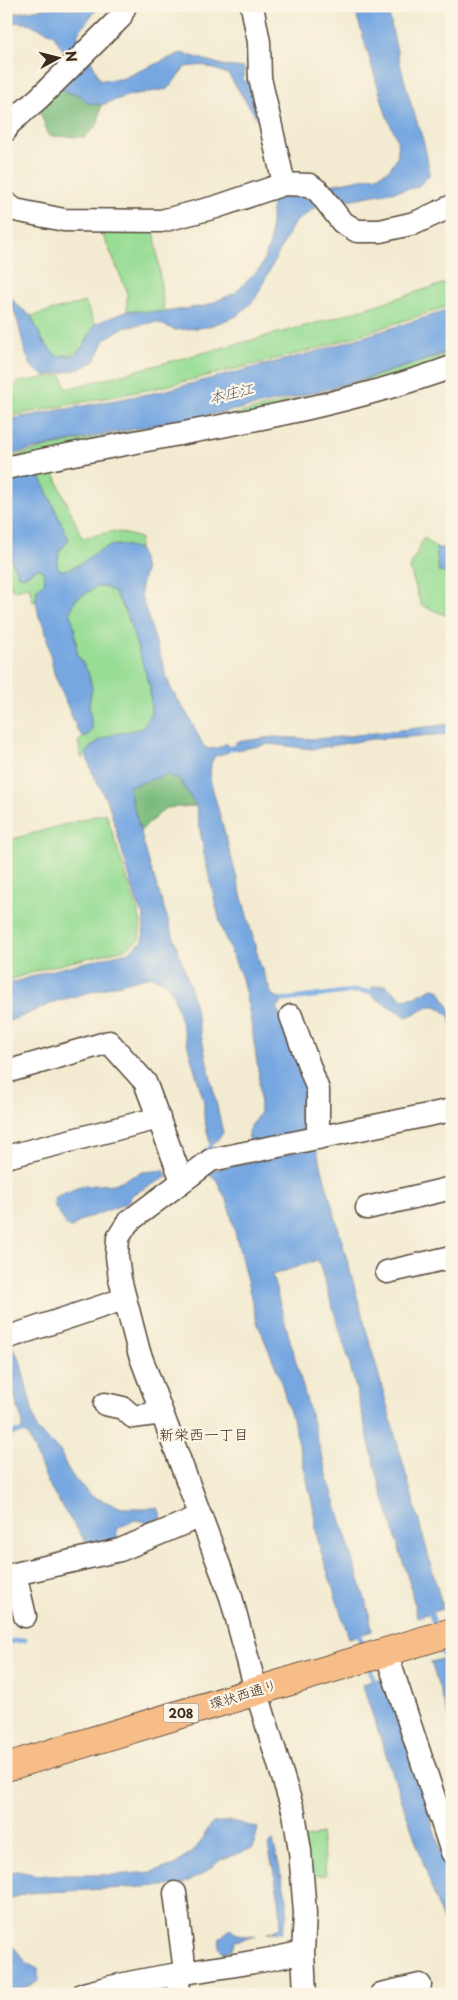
<svg xmlns="http://www.w3.org/2000/svg" width="458" height="2000" font-family="'Playpen Sans','Klee One',sans-serif">
	<rect width="100%" height="100%" fill="#fcf5e5"/>
	<filter id="ink" filterUnits="userSpaceOnUse"><feTurbulence type="fractalNoise" baseFrequency=".02" numOctaves="2"/><feDisplacementMap in="SourceGraphic" scale="10" xChannelSelector="R" yChannelSelector="G"/><feConvolveMatrix kernelMatrix="1 2 1 2 8 2 1 2 1" color-interpolation-filters="sRGB"/></filter>
	<filter id="wash" filterUnits="userSpaceOnUse"><feTurbulence type="fractalNoise" baseFrequency=".0096" numOctaves="4" result="noise"/><feDisplacementMap in="SourceGraphic" scale="20" xChannelSelector="R" yChannelSelector="G"/><feGaussianBlur stdDeviation="1.12" result="paint"/><feColorMatrix in="noise" values="0 0 0 0 0 0 0 0 0 0 0 0 0 0 0 0 0 1.4 0 .05"/><feComposite in="paint" operator="in"/></filter>
	<g filter="url(#wash)">
		<rect width="100%" height="100%" fill="#f3ebd1"/>
		<!-- green -->
		<path fill="#98dd95" stroke="#6a845a" d="M99,226H154L164,312L127,311V291Z
			M452,281V305L316,349L162,387L6,417V392L19,382L62,375L66,389L324,321Z
			M85,302L95,324C83,348 84,354 56,356L43,341L31,316Z
			M452,352V374L50,464L82,538L115,531L140,538L139,549C129,546 121,544 111,546C93,550 80,571 60,570L57,566L59,552L32,473L6,482V459L55,445L236,414L323,393Z
			M424,537L436,548L439,572L452,574V618L421,605L410,568Z
			M6,549L18,575L24,577L38,568L43,571L45,581L37,589L36,601L33,602L29,586L13,591L6,574Z
			M96,587H105L114,592L126,613L135,637L150,687L151,713L143,728L103,738L90,747L82,759L78,742L83,737L87,736L92,730L89,704L92,688L88,672L77,654L75,629L70,612L76,599Z
			M106,813L141,922L139,939L125,949L42,969L6,981V841Z
			M321,1834L326,1875L306,1876L304,1839Z"/>
		<!-- forest -->
		<path fill="#7abc7e" stroke="#5a734e" d="M61,88L69,93L80,95L88,103L101,105L98,124L85,137L49,136L38,106Z
			M167,775L179,779L196,806L166,808L140,831L128,786Z"/>
		<!-- water -->
		<path fill="#76a7e1" stroke="#586880" d="M58,6L74,10L79,6H99L77,34L82,44L68,58L53,34L27,23L6,22V15Z
			M354,6H388C393,39 402,72 411,104C419,128 428,150 429,175L418,187L342,201H332L325,190L330,185L377,176L389,170L398,156L397,139L386,114Z
			M181,53L226,66L244,68L243,80L253,84L279,177L271,182L258,120L228,74L203,65L185,67L168,89L130,95L101,105L88,103L80,95L69,93L61,88L88,54L100,80L121,79Z
			M276,194L316,199L320,204L294,223L255,299L237,316L207,327L175,330L156,322L122,328L105,339L95,361L80,369L45,376L32,367L25,352L18,322L7,292L17,305L31,316L43,341L56,356L75,355L84,345L95,324L127,311L164,312L205,306L235,293L261,267L270,244L272,198Z
			M452,309V350C385,375 311,395 240,409C162,425 83,436 6,456V420L159,392L315,352Z
			M32,473L39,474L69,540L59,552L57,566L60,570C80,571 92,550 111,546C121,544 129,546 139,549L145,570L141,586V595L170,687L190,719L203,745L208,749L218,748L227,743L229,752L215,756L211,763L210,779L260,964L272,995L284,1000L277,1008C289,1040 317,1098 306,1130L250,1143L248,1131L260,1112L259,1076L250,1015L242,978L222,930L205,859L196,806L179,779L167,775L128,787L150,866L190,986L223,1133L211,1147L204,1118V1102L173,994L166,982L150,976L57,1001L23,1016L6,1022V985L45,972L128,952L143,941L144,915L137,903L109,805L92,772L86,754C98,734 122,733 143,728L151,713L150,687L126,612L114,592L105,587H96L76,599L70,612L75,629L77,654L88,672L92,688L89,704L92,730L87,736L83,737L77,729L54,673L45,628L39,617L36,601L37,589L45,581L43,571L38,568L23,577L18,575L6,548V482Z
			M436,548H452V574L439,572Z
			M452,724V734L372,739L312,749L270,744L237,750L236,742L273,737L314,739L340,737Z
			M385,985L403,999L415,997L432,988L439,989L451,1011L452,1026L449,1016L437,1006H431L407,1017L372,996V987Z
			M316,1147L443,1609L417,1617L410,1585L378,1478L348,1357L318,1260L272,1275L329,1482L369,1612L372,1631L349,1638L318,1542L313,1506L296,1432L278,1372L257,1322L228,1203L216,1179L204,1172Z
			M164,1170L167,1177L133,1194L127,1203L82,1220L71,1228L66,1226L54,1205L55,1197L82,1186L114,1184L143,1172Z
			M6,1336L20,1360L37,1430L60,1451L69,1472L91,1496L122,1508H158L162,1518L148,1522L135,1520L116,1529L118,1541L90,1548L64,1510L48,1483L28,1435L21,1432L23,1423L6,1369Z
			M452,1656V1728L431,1662Z
			M385,1677L452,1885V1947L362,1684Z
			M231,1821L258,1828L253,1848L220,1860L203,1874L181,1885L28,1893L6,1900V1873L17,1871L39,1875H112L151,1872L175,1865L196,1848L204,1838L205,1831L213,1823Z
			M273,1841L287,1899V1913L282,1933H267C272,1931 279,1930 280,1925C284,1912 271,1861 268,1845Z
			M230,1929C238,1937 246,1936 257,1936L235,1941L231,1950L223,1952L219,1947L220,1938Z
			M6,1936L8,1940L28,1964L38,1969V1982L8,1994H6Z"/>
		<g fill="none" stroke-linecap="round" stroke-linejoin="round">
			<!-- stream -->
			<path stroke="#76a7e1" stroke-width="5" d="M221,750L242,746
				M284,1000L353,991L378,992
				M204,1153L211,1147
				M6,1434L21,1432
				M429,1607L435,1627
				M358,1630L364,1650
				M6,1642L25,1640
				M440,1643L446,1663
				M369,1665L375,1686"/>
		</g>
	</g>
	<g filter="url(#ink)">
		<g fill="none" stroke-linecap="round" stroke-linejoin="round">
			<defs>
				<path id="minor" d="M252,6L259,42L260,78L284,184
					M6,130L8,125L39,98L120,18L125,6
					M6,203L15,210L64,220L161,221L216,207L284,184L310,185L318,191L342,222L357,231H380L415,223L452,206
					M6,468C155,434 308,419 452,367
					M291,1016L318,1090V1138
					M6,1072L109,1042L145,1082L182,1181
					M6,1157L159,1118
					M367,1208L452,1188
					M387,1272L452,1257
					M6,1338L124,1299
					M105,1404L123,1408L133,1417L162,1413
					M25,1616L15,1574L120,1550L201,1516
					M386,1652L452,1852
					M175,1893L185,1972
					M176,1974L180,1994
					M83,1994C116,1985 151,1978 185,1973C225,1966 264,1962 303,1952
					M305,1994L303,1952L305,1913L300,1851L294,1813L256,1690L231,1597L139,1352L120,1279L117,1256L118,1238L128,1222L211,1160L452,1110
					M381,1994L420,1985"/>
				<path id="highway" d="M6,1767L452,1632"/>
			</defs>
			<!-- minor casing -->
			<use href="#minor" stroke="#574739" stroke-width="25"/>
			<!-- highway casing -->
			<use href="#highway" stroke="#574739" stroke-width="30"/>
			<!-- minor -->
			<use href="#minor" stroke="#fff" stroke-width="22"/>
			<!-- highway -->
			<use href="#highway" stroke="#f7bd88" stroke-width="28"/>
		</g>
	</g>
	<g text-anchor="middle" dominant-baseline="central" stroke-width="4.5" stroke-linejoin="round" paint-order="stroke">
		<!-- shield labels -->
		<rect fill="#fcf5e5" stroke="#75675a" stroke-width="1" x="163.5" y="1703.5" width="35" height="19" rx="4"/>
		<g font-size="12" font-weight="bold" fill="#3b2a1e">
			<text x="181" y="1713">208</text>
		</g>
		<!-- street labels -->
		<g font-size="14" fill="#3b2a1e" stroke="#fcf5e5">
			<text transform="translate(243 1694) rotate(-17)">環状西通り</text>
		</g>
		<!-- water labels -->
		<g font-size="15" font-style="italic" fill="#505662" stroke="#fcf5e5">
			<text transform="translate(231 392) rotate(-13)">本庄江</text>
		</g>
		<!-- neighbourhood labels -->
		<g font-size="15" fill="#3b2a1e" stroke="#fcf5e5">
			<text x="204" y="1433">新栄西一丁目</text>
		</g>
	</g>
	<!-- margin -->
	<rect width="458" height="2000" fill="none" stroke="#fcf5e5" stroke-width="25"/>
	<!-- north arrow -->
	<g transform="translate(58 58) rotate(83)" stroke="#fcf5e5" stroke-width="4" paint-order="stroke">
	<path d="M0-4L9 19L0 12L-9 19Z" fill="#3b2a1e"/>
	<text y="-8" font-size="14" font-weight="bold" text-anchor="middle" fill="#3b2a1e">N</text>
	</g>
</svg>
